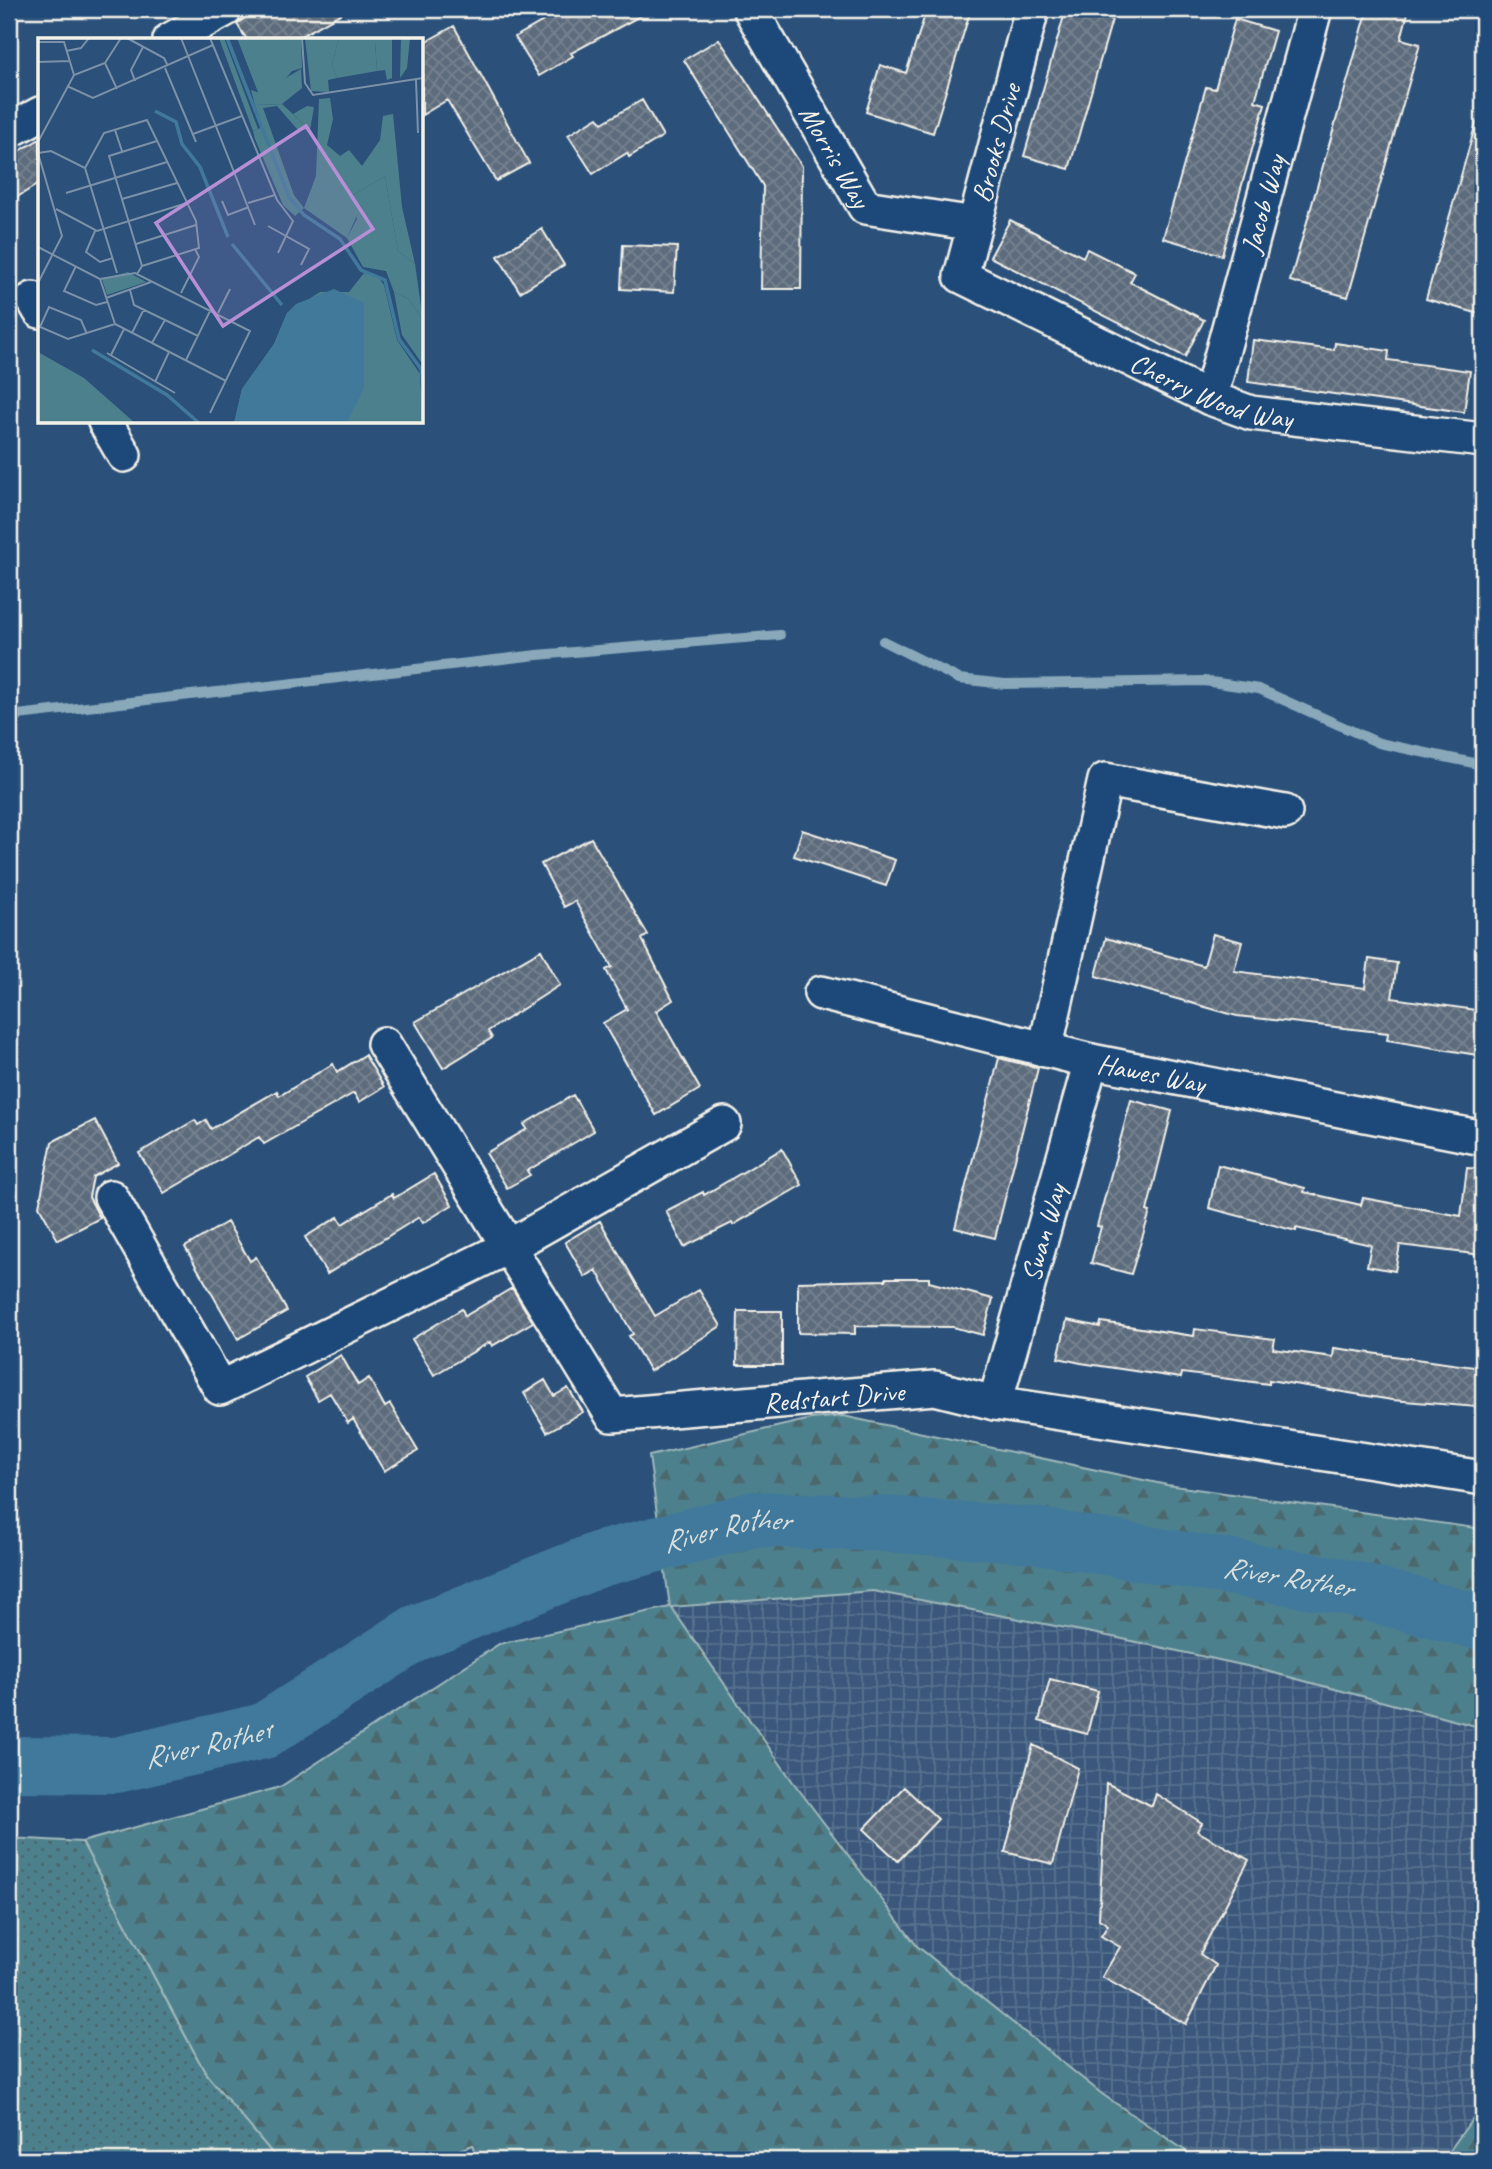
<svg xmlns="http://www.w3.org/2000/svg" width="1492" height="2169" font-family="Caveat,sans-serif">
	<defs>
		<pattern id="industrial-grid" width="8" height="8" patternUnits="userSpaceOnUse" patternTransform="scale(1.75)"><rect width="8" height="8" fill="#3a597c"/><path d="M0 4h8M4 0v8" fill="none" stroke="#57718f"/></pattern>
		<pattern id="grass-dots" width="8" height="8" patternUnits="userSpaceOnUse" patternTransform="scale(1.75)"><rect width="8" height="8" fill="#4d808d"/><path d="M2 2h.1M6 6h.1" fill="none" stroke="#4b676d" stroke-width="1.8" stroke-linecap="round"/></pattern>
		<pattern id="forest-firs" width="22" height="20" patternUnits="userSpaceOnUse" patternTransform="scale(1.75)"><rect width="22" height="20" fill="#4d808d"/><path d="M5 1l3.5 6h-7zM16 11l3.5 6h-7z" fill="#4b676d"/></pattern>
		<pattern id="building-cross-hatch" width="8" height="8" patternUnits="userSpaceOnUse" patternTransform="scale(1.75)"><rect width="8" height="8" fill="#5d6c7d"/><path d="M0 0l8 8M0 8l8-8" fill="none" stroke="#75818f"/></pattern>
	</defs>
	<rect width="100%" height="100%" fill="#2b517b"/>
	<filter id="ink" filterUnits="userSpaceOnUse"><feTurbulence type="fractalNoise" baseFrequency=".0143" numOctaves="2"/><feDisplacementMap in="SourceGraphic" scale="14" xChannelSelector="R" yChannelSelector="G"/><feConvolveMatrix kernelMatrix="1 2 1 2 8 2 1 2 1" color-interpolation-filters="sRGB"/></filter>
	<g filter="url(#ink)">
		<!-- industrial -->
		<path fill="url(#industrial-grid)" d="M873,1591L1118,1638L1251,1667L1483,1728V2104L1443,2160H1199L1102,2094L917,1946L793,1782L671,1607Z"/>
		<!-- grass -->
		<path fill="url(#grass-dots)" stroke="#a0b8ba" stroke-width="2" d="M9,1838L82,1842L206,2074L278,2160H9Z"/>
		<!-- forest -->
		<path fill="url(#forest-firs)" stroke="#a0b8ba" stroke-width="2" d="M843,1416L1167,1485L1483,1529V1728L1251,1667L1118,1638L873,1591L671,1607L793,1782L917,1946L1102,2094L1199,2160H474L473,2145L432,2160H278L206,2074L82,1842L280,1787L499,1644L670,1607L649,1456L811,1419Z
			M1483,2104V2160H1443Z"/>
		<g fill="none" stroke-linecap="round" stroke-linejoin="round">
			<!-- stream -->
			<path stroke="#89a9ba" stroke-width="10" d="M883,641L959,679L1005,684L1204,681L1259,689L1379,743L1483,765
				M9,716L537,655L780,635"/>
			<!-- river -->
			<path stroke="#41799b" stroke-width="56" id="s1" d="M9,1764L116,1765L264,1731L416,1633L600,1559L755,1519L885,1524L1033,1535L1337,1585L1483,1623"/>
		</g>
		<!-- building -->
		<path fill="url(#building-cross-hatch)" stroke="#f4f1e8" stroke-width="2" d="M257,9H349L294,40H247L237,24Z
			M537,9H653L571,53L573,56L539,76L515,37L543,21Z
			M927,9H971L933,133L866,112L880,65L906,73Z
			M1066,9H1115L1069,169L1024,156Z
			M1368,9H1409L1401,39L1420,44L1348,297L1290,281Z
			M1235,19L1275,31L1255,101L1265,104L1222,255L1163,238L1206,87L1215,89Z
			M454,26L529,163L496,181L447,100L422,115V44Z
			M719,39L802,166L801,289H761L763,186L684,60Z
			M642,100L663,136L629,157L627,153L593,174L568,135L598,117L602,123Z
			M1476,123L1483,124V315L1426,299Z
			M40,139V183L9,202V157Z
			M1010,220L1083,257L1087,249L1135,273L1130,282L1204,320L1185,357L990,257Z
			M542,229L564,265L520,292L498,256Z
			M623,245L677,247L674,292L621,289Z
			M1253,340L1334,350L1335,343L1389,351L1388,360L1470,371L1464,412L1248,382Z
			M802,830L895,860L886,886L794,856Z
			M591,838L648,935L642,939L673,1000L656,1011L700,1089L656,1115L603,1023L627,1009L606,970L612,967L575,901L564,907L541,864Z
			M1213,934L1242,942L1234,971L1365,988L1369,959L1397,963L1392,998L1483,1011V1056L1387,1040L1388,1033L1237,1016L1096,976L1106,938L1204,966Z
			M541,950L560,985L488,1031L492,1038L443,1068L415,1022Z
			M365,1055L384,1087L359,1102L354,1093L264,1144L259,1137L164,1193L139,1153L195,1120L198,1125L206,1120L211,1129L277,1091L279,1096L333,1064L337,1072Z
			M999,1058L1038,1068L995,1238L955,1228Z
			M573,1095L594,1131L527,1171L530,1175L507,1188L486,1153L527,1129L524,1124Z
			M1131,1100L1172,1111L1147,1211L1150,1212L1131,1274L1091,1263L1101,1227L1097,1226Z
			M95,1120L118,1163L93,1177L89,1197L100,1218L58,1240L39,1206L52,1142Z
			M782,1149L802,1185L733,1225L732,1223L684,1247L666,1211L703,1192L704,1195Z
			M1218,1165L1305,1188L1304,1192L1361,1205L1363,1198L1461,1216L1467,1168L1483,1169V1255L1400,1245L1395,1271L1367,1266L1371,1245L1296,1228V1231L1209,1208Z
			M434,1174L452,1205L423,1223L419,1217L327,1274L305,1237L338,1217L342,1224L392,1194L394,1198Z
			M600,1221L655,1316L699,1290L721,1326L650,1371L629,1336L633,1334L596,1270L585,1277L565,1242Z
			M227,1222L250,1261L256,1257L287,1311L238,1339L185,1247Z
			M886,1278H929V1282L993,1299L983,1335L953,1327L855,1326V1334L798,1333V1282L886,1280Z
			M512,1288L533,1322L492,1346L490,1342L434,1375L412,1339L462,1309L465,1316Z
			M738,1311H782V1365H737Z
			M1067,1320L1100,1327L1101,1322L1194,1336L1195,1329L1275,1339L1273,1349L1333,1357L1334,1348L1482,1368L1477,1407L1392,1400L1269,1380V1384L1182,1373L1181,1378L1081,1363L1058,1358Z
			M341,1355L358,1385L369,1378L385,1407L390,1404L418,1451L384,1471L353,1419L348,1423L330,1393L318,1400L305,1377Z
			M545,1380L554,1396L568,1388L583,1412L547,1432L524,1393Z
			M1050,1679L1098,1691L1087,1734L1039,1721Z
			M1033,1745L1078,1768L1053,1864L1005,1852Z
			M1106,1783L1152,1806L1156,1794L1202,1823L1197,1831L1249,1860L1200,1954L1216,1965L1186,2024L1102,1977L1120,1947L1101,1936L1108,1925L1099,1919Z
			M904,1787L938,1819L898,1861L864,1829Z"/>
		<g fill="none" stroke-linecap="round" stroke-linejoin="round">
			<defs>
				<g id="street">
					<path id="s2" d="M750,9L865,207L975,224"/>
					<path id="s3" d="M1032,9L961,276L1210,398L1251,413L1483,440"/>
					<path d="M170,40L226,9"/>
					<path d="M9,131L40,114"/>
					<path d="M33,299L40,311"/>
					<path id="s4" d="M1210,398L1315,9"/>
					<path d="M105,422L124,455"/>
					<path id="s5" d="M821,993L1091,1061L1483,1138"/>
					<path id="s6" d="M384,1044L612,1415L935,1388L995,1403L1483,1478"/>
					<path d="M1045,1050L1105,780L1285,812"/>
					<path d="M111,1197L220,1388L508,1247L724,1124"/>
					<path id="s7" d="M995,1403L1091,1061"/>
				</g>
			</defs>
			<!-- street casing -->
			<use href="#street" stroke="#f4f1e8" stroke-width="38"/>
			<!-- street -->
			<use href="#street" stroke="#1f4a7a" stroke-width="33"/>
		</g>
	</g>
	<g text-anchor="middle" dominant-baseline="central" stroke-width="5" stroke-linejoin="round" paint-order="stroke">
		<!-- street labels -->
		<g font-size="28" fill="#f4f1e8" stroke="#1f4a7a">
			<text transform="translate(996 143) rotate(-75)">Brooks Drive</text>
			<text stroke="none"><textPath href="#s2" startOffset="170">Morris Way</textPath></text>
			<text stroke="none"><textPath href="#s4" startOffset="201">Jacob Way</textPath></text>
			<text stroke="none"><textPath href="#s3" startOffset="553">Cherry Wood Way</textPath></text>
			<text stroke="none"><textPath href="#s5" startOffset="340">Hawes Way</textPath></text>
			<text stroke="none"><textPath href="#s7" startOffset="177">Swan Way</textPath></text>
			<text stroke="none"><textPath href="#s6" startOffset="658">Redstart Drive</textPath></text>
		</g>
		<!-- water labels -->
		<g font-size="30" font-style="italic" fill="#d9dfdc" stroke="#1f4a7a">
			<text stroke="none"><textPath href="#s1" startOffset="768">River Rother</textPath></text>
			<text stroke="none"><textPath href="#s1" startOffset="1335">River Rother</textPath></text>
			<text stroke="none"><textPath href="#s1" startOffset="201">River Rother</textPath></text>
		</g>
	</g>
	<!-- overview -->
	<g transform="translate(38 38)">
		<rect width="385" height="385" fill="#2b517b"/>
		<path d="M181,0H186L220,91L215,93ZM301,0H342L337,4L339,33L299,40L294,26ZM363,0H372L369,30L362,40ZM263,31L264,50L244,66L217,67L213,52L222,55ZM269,68L276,69L272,92L255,76ZM347,138L360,213L377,226L385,282L371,261L356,254L348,233L325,229L309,200L319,181L312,159Z" fill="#4d808d"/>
		<path d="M267,0H301L294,26L299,40L290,42L291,54L273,53ZM342,0H354V40L349,42L347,32L339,33L337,3ZM292,60L295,81L289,107L302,118L311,112L324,128L342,102L345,78L355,76L364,169L377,226L360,213L347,138L312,159L323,168L309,200L266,170L257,178L245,167L217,101L215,93L225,89L217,67L244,66L272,92L259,91L239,68L225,70L256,157L266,170L278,138L281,61ZM356,254L371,261L385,282V327L364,297Z" fill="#4d808d"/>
		<path d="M199,0H263L264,30L254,33L225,67ZM90,234L108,244L69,257L64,241ZM326,235L340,239L346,247L359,302L382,336L385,385H196L204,351L236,306L249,275L282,254H311ZM0,314L46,340L97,385H0Z" fill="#4d808d"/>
		<path d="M296,251L326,265V350L309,385H196L204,351L236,306L249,275L258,266Z" fill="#41799b"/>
		<path fill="none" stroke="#41799b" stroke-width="3.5" d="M189,0L251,159L266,177L302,201L323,232L347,242L361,301L383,331L385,345M117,73L138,84L144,106L162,129L190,199M194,206L244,267M54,312L129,357L161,385"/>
		<path fill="none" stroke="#7b91a7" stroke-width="2" d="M89,0L126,20L130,28M143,0L217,187M172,0L239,162L255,183L240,215M264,0L267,45L275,57L385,40M0,4H26L36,37M28,13L43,10L51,0M0,24L31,23M67,25L79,51M127,30L158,104M378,42L380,95M97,43L93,32L105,9M29,48L55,60L175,7M77,92L84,113M155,96L204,78M0,104L36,37L67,25L83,0M0,115L13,113L47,130L79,235M0,115L24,198L0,245M47,130L66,95L109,82L158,183L161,210L104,228M28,155L129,124M84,161L139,145M184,163L190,177L211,169M210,165L237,157M18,171L59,193L149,165M230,188L271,211L263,227M57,193L48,214L62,224L75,220M98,206L158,187M0,209L62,241L77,286M38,228L26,253L58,267L69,264M99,236L104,228L71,118L119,103M62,241L97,235L212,293L172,375M143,255L161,219L157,211M68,260L113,244M180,275L192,251M127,282L160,298M77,286L114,305L127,282L96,267L92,252M0,288L30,301L77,286M2,289L11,269L43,282L49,296M94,295L106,271M114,305L188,343M69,315L137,355M73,317L86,291M148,322L173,271M117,344L131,314"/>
		<path fill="#b88ed4" fill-opacity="0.15" stroke="#b88ed4" stroke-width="3.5" d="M268,88L335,191L185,288L118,185Z"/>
		<rect width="385" height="385" fill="none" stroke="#f4f1e8" stroke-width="3.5"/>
	</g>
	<!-- margin -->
	<rect width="1492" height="2169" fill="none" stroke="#1f4a7a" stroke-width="35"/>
	<rect x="18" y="18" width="1457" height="2134" fill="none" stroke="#f4f1e8" stroke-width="2.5" filter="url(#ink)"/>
</svg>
